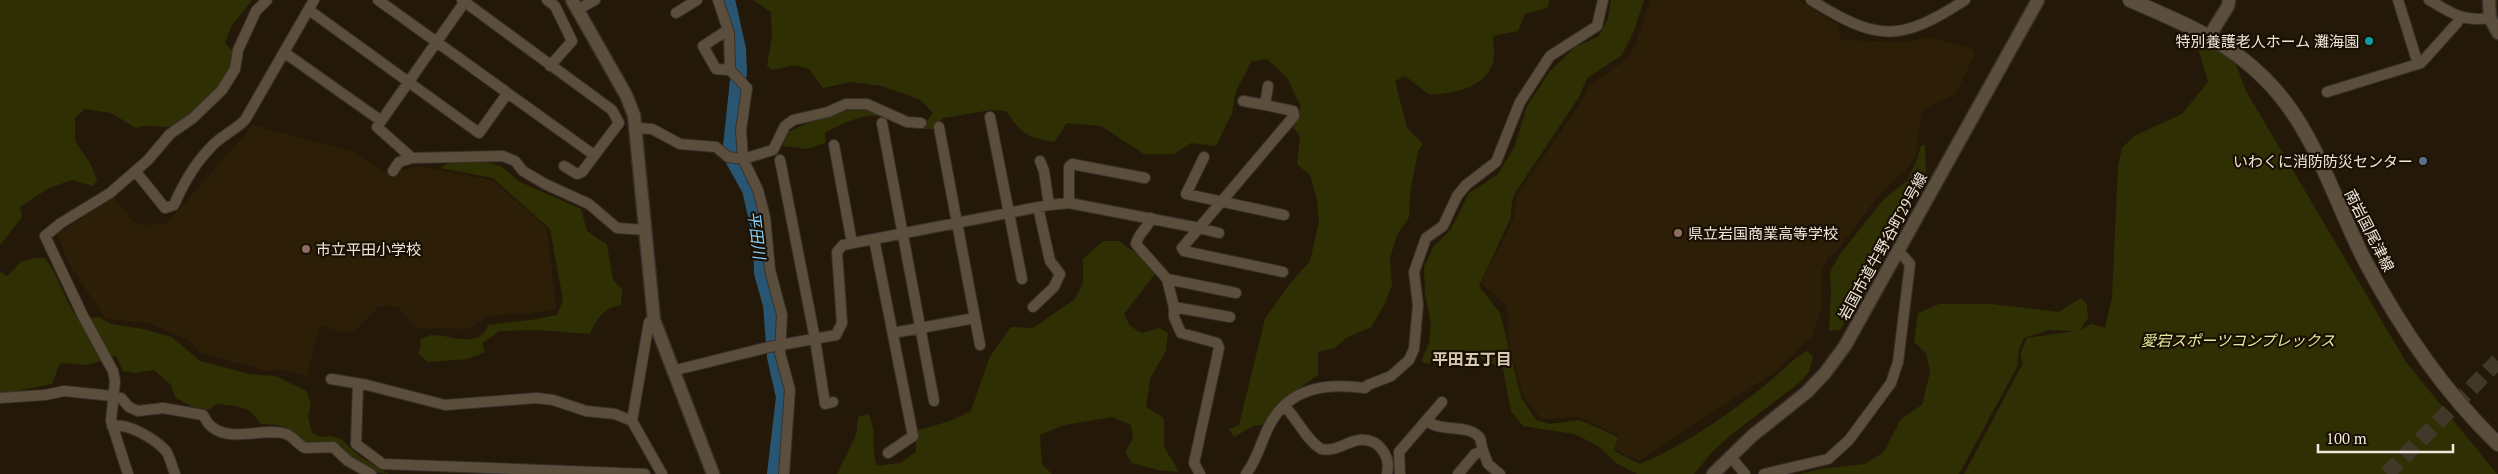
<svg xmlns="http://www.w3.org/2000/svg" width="2498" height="474" font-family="'PT Serif','Noto Sans JP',serif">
	<rect width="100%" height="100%" fill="#241909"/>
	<!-- built -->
	<path fill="#2c1e07" d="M1650,0H1799L1839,26L1840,38L1844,40L1903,42L1929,37L1972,49L1975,53L1956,94L1922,110L1916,155L1906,170L1883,190L1838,249L1827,259L1821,273L1822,305L1811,338L1776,371L1639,461L1615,450L1619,435L1579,417L1541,419L1522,394L1510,349L1507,306L1481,283L1514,218L1516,196L1580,104L1590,85L1627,59L1636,43Z
		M253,125L355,152L383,171L404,170L419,166L492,180L547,228L556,306L551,311L486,316L468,329L416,328L397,306H379L353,332L344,333L320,325L307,376L278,369L266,371L199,352L188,340L149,323L106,319L69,264L57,234L114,197L133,221L144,225L167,223Z"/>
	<!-- green -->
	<path fill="#2e3004" d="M0,0H252L231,27L225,43L233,52C233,58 234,66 232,71C228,79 185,123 178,125C160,130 150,122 136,128L111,113L85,109L75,118V141L90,163L97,180L93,186L72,180L49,188L20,207L22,217L0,245Z
		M753,0H1550L1547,8L1525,14L1518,31L1493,36C1493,44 1495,56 1493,63C1484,89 1453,93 1430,95L1405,76L1395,81L1407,128L1423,144L1418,151L1410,193L1409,217L1397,235L1390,258L1392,285L1383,307L1371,327L1346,338L1335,348L1318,352V375L1277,404L1262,425L1253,426L1234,437L1229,429L1239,425L1265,319L1288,286L1310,261L1319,221L1317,200L1310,175L1297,164L1300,136L1292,126L1301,107L1288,79L1267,59L1251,62L1236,91L1232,113L1216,146L1191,143L1174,154H1144L1101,126L1067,123L1054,142C1025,136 1023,135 1006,111L991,110L943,118L933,129C912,130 910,125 892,119C867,110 846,122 825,133V143L807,149L783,146L788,132C806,123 847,106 866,109C885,112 904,120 923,125L933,113L921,100L882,86L851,82L823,88L809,69L795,65L773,70L767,66L772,36L771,12Z
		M1611,0H1644L1634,31L1622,55L1587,78L1579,97L1515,193L1512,201L1511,217L1479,286L1500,313L1521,397L1536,420L1549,424L1580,420L1618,437L1614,451L1640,464C1686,445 1730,413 1768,383C1781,372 1792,359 1807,351L1813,357L1809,372L1799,383L1733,433L1712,452L1694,474H1637L1616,463L1598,446L1575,434L1523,426L1511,411L1503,369C1466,351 1467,347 1428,364L1421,361L1429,344L1431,325L1425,293L1424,267L1433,247L1451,229L1469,193L1497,175L1514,148L1527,106L1550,71L1575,47L1598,37L1608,19Z
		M2209,43L2235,62L2246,91L2406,362L2497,474H1964L2023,363L2020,355L2027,338L2076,331L2049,330L2024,338L2019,349L2017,367L1959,474H1799L1820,469L1865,464L1884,452L1901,419L1922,405L1930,372L1926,353L1914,342L1918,313L1939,304H1991L2059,312L2081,298L2087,304L2088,318L2080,330L2092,324L2105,328L2112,297L2118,166L2122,148L2134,136L2182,114L2208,82L2198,48Z
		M1925,145L1926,174L1894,218L1880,261L1840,330L1829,331L1831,292L1830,272L1840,254L1884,199L1907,181L1916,162L1921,146Z
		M487,162L502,167L518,181L581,209L587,231L607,245L613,280L622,289L621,305C605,307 596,319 590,334L537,330L500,331L482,343L485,352L468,359L428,362L418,353L421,347L420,339C423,338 428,336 431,335C448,334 480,350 488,325L538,319L557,315L563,300L550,229L493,178L440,168L449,163Z
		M1103,241H1119L1151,264L1155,274L1124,314L1130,326L1142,333L1160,328L1168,333L1166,351L1150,379L1146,407L1164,418V447L1179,472L1158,470L1132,463L1125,452L1133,439L1131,425L1112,417L1064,425L1040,435L1042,464L1052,474H837L856,435L858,417L868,414C878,432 870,446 877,466L900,463L916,452L915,431L947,422L971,411L990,356L1011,327L1033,328L1075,299L1083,282V259Z
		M33,258H45C60,277 64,302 80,320L98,317L111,324L143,329L172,337L200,361L249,374L275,376L306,391L311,403L308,417L312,433L319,437L331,436L341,439L359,456L389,474L372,472L358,464L341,445L329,443L309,444L297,438L290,430L278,425L261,424C249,406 239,406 217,404L208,410L191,406L176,398L170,384L154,370L135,373L123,371L116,356L87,365L60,363L52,384L0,394V272L7,276L21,262Z"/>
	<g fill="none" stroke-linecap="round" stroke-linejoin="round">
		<!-- river -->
		<path stroke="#285572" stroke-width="16" d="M727,0L738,49L739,71L731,146L734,161L750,190L761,237L762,273L771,305L775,357L784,397L775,474"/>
		<!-- trunk-tunnel -->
		<path stroke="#423829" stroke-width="16" stroke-dasharray="16 8" stroke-linecap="butt" d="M2387,474L2498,361"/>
		<defs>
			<path id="minor" d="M378,0L594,155
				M462,0L612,110L619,123L582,172L577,174L564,166
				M547,0L555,6L572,41L550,66
				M718,0L729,33L730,70L747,88L741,130L743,159L758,190L765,217L770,270L782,315L780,353L790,390L784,474
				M1811,0C1877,41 1899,43 1965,0
				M2398,0L2418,64
				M2429,0C2452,13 2462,22 2490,18
				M309,10L479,133L507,94
				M577,10L595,0
				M676,13L697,0
				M729,33H723L703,46L716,69L730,70
				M285,53L380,120
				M2327,92L2421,63L2457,23L2460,17
				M1243,101L1265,105L1268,86
				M990,117L1022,279
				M882,123L934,401
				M939,127L980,345
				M637,128L652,129L680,144L716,147L728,157L743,159L773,150L785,126L793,120L828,112L846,104H867L907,122L921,123
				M834,145L852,243
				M1204,157L1186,194L1284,215
				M412,158L377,127L466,0
				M780,160L815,339L825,404L833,402
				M1040,161L1044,171L1049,205
				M393,171L399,162L412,158L503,156L515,161L523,171L545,184L589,204L617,228L645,230
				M136,172L165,208L174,205C183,184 195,163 212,146C221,136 234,131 245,120L314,0
				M1069,203V167L1072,164L1145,178
				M1151,218C1148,228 1138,233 1136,244L1167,279L1174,307L1230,317
				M1219,233L1199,228L1182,248L1184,251L1283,272
				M874,239L913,436L888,453
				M1167,279L1236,293
				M1033,307L1054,287L1060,274L1050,261L1038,207
				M1174,307V317L1181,333L1217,343L1219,348L1194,463L1200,474
				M893,333L975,318
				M672,371L769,347L836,335L842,323L837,252L843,245L1049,205L1069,203L1199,228L1294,116L1293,111L1265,105
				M331,379L367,385L445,405L536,398L553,400L586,411L615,414L632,421L662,474
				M358,384L356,444L383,464L645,474
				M0,398L45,395L64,391L113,396L121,398L129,407L138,411L163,408L203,415C206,419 207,424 212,427C232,443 263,427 286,434C294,437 297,444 305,448L333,447L348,461L371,474
				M1284,406C1298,419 1305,439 1321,449C1337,452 1345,442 1359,440C1379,438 1391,456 1387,474
				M632,421L649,322L654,320
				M1427,421C1442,433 1468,423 1480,438L1483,451L1475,454L1458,474
				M112,426C129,423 155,439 166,451C170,457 172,467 175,474
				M1483,451L1488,464L1500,474
				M1730,456L1745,474
				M128,474L111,421L115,381L113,371L83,316L45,236L61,223L110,193L148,160L170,134L193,118L222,90L235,69L238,50L256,11L267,0
				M1246,474C1257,460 1261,442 1269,426C1289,387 1326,383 1365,388L1368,385L1391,376L1409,360L1414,349L1418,305L1414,272L1426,238L1443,226L1457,196L1466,185L1496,162L1520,102L1550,56L1597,26L1603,0
				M1400,474L1399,452L1442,402
				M1764,474L1828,459L1849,440L1891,383L1898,362L1910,264L1898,250"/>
			<path id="tertiary" d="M572,0L626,95L634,115L654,320L713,474
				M2489,0L2490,18L2498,33
				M2210,35L2228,6L2229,0
				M1713,474L1752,436L1807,392L1825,373L1845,346L2038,0"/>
			<path id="secondary" d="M2130,0C2178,21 2225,39 2263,77C2315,127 2333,199 2365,261C2400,327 2444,392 2498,444"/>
		</defs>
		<!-- minor casing -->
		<use href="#minor" stroke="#39322c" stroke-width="12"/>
		<!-- tertiary casing -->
		<use href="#tertiary" stroke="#39322c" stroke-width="15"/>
		<!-- secondary casing -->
		<use href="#secondary" stroke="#39322c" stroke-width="16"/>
		<!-- minor -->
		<use href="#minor" stroke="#5b4e3c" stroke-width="10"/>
		<!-- tertiary -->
		<use href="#tertiary" stroke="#5b4e3c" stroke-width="12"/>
		<!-- secondary -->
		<use href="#secondary" stroke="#5b4e3c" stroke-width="14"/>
	</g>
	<!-- markers -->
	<circle fill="#0f9aa8" stroke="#1a1002" stroke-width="2" cx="2369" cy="41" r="5"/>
	<circle fill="#5c6f8a" stroke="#1a1002" stroke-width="2" cx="2423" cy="161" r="5"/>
	<g fill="#8d6e63" stroke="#1a1002" stroke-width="2">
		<circle cx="1678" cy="233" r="5"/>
		<circle cx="306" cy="249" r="5"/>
	</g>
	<g text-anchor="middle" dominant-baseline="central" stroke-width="4.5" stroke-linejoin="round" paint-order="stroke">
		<!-- poi labels -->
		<g font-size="15" fill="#efe7dd" stroke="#1a1002" text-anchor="end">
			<text x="2359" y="41">特別養護老人ホーム 灘海園</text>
			<text x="2413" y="161">いわくに消防防災センター</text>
			<text x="1688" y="233" text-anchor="start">県立岩国商業高等学校</text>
			<text x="316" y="249" text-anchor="start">市立平田小学校</text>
		</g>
		<!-- street labels -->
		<g font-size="15" fill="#efe7dd" stroke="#1a1002">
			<text transform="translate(2370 230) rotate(63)">南岩国尾津線</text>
			<text transform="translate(1882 246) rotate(-61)">岩国市道牛野谷町29号線</text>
		</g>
		<!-- park labels -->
		<g font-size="15" font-style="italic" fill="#e5eb9d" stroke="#1a1002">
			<text x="2238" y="340">愛宕スポーツコンプレックス</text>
		</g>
		<!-- water labels -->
		<g font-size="16" font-style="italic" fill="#84ccfb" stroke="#1a1002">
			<text transform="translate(757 235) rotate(83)">平田川</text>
		</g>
		<!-- neighbourhood labels -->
		<g font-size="16" font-weight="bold" fill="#d8cab5" stroke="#1a1002">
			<text x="1472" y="359">平田五丁目</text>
		</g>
	</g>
	<!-- scale -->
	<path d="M2318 444v8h135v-8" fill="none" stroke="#efe7dd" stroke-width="2.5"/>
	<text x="2326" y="444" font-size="15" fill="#efe7dd" stroke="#1a1002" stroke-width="4" paint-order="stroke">100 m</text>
</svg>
